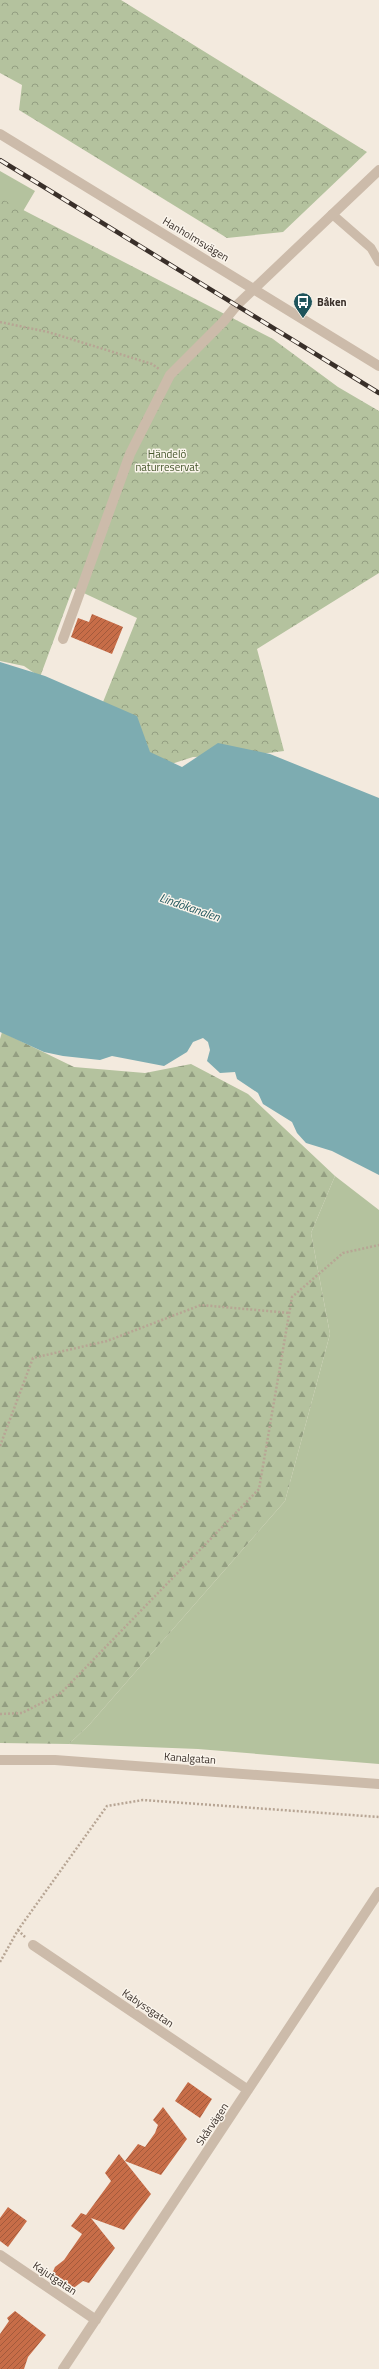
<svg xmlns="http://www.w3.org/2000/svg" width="379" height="2369" font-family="'Titillium Web',sans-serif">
	<defs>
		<pattern id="forest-firs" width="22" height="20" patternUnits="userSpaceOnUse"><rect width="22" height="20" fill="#b4c29e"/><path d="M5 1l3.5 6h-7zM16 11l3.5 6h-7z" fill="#939e81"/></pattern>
		<pattern id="park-crowns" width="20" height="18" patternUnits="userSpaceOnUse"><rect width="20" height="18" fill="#b4c29e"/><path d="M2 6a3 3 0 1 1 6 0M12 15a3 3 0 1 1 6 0" fill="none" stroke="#939e81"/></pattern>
		<pattern id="building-hatch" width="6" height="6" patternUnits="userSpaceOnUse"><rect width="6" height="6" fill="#c76d48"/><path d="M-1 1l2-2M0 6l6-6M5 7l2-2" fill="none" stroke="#a35a3c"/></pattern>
	</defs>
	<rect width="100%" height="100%" fill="#f3eade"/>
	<!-- green -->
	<path fill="#b4c29e" d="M0,171L35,191L0,250Z
		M335,1176L379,1210V1764L198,1749L69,1744L89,1725L285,1501L330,1334L311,1233Z"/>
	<!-- forest -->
	<path fill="url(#forest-firs)" d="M2,1032L74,1067L145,1073L191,1064L248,1094L335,1176L311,1233L330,1334L285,1501L89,1725L69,1744L0,1743V1039Z"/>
	<!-- park -->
	<path fill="url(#park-crowns)" d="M0,0H121L367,152L283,232L227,238L19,110L22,85L0,73Z
		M0,198L273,339L338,387L379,411V573L257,649L284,751L253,755L193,757L162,767L103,702L137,618L73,588L40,677L24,666L0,661Z"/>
	<!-- water -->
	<path fill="#7dacb1" d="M0,662L45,676L137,716L150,752L182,767L218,743L270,754L379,798V1175L332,1151L306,1143L297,1133L292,1122L263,1104L258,1093L237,1079L235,1072L220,1073L207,1061L210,1050L208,1042L203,1038L193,1042L187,1052L164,1066L112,1056L100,1060L63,1056L44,1052L0,1032Z"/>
	<!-- building -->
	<path fill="url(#building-hatch)" d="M92,614L123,627L112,654L71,637L78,618L89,622Z
		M188,2082L212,2099L200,2118L175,2101Z
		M163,2107L187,2139L161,2175L125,2161L138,2144L145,2147L155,2133L158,2125L153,2120Z
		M119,2154L151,2194L124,2230L91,2218L115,2248L89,2283L83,2281L71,2290L51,2276L55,2267L64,2260L82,2234L71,2226L81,2213L86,2215L111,2181L105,2173Z
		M8,2207L27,2221L8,2247L0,2241V2218Z
		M15,2311L46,2335L28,2357L24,2369H0V2334L9,2321L7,2318Z"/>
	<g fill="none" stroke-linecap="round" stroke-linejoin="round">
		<!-- path -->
		<path stroke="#b7a594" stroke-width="2.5" stroke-dasharray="2 2" stroke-linecap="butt" d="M0,322L48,332L152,364L159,369
			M0,1446L33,1358L107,1341L201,1305L290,1313
			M0,1714L22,1713L61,1693L259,1489L292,1297L343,1253L379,1245
			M18,1930L25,1937
			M0,1962L18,1930L107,1806L143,1800L379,1817"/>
		<!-- service -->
		<path stroke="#cba" stroke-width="9" d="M332,214L371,248L379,262"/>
		<!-- minor -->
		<path stroke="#cba" stroke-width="10" d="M0,134L379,366
			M63,639L130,454L170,375L223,322L237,305L379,170
			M0,1760H55L379,1784
			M33,1945L248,2090
			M0,2255L96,2320
			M63,2369L379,1892"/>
		<defs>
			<path id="rail" d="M0,160L379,393"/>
		</defs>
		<!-- rail casing -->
		<use href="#rail" stroke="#392f29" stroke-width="4.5"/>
		<!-- rail -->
		<use href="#rail" stroke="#faf4eb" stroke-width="3" stroke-dasharray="9" stroke-linecap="butt"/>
	</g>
	<!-- icons -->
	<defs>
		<symbol id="bus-pin" viewBox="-11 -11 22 30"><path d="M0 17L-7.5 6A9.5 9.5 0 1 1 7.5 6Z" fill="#1e545b" stroke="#faf4eb"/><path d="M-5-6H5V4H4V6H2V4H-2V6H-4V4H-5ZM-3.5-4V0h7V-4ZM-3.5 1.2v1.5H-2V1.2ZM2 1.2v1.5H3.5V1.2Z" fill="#fff"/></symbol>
	</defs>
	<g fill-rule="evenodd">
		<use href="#bus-pin" x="292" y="291" width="22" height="30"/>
	</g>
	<g text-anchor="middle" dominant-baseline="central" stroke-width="3" stroke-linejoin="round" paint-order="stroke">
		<!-- street labels -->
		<g font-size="11" fill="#392f29" stroke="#faf4eb">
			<text transform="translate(196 239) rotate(31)">Hanholmsvägen</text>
			<text transform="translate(190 1758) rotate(4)">Kanalgatan</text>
			<text transform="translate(148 2008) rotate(34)">Kabyssgatan</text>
			<text transform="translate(212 2124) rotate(-56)">Skårvägen</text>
			<text transform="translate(55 2278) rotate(34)">Kajutgatan</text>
		</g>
		<!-- poi labels -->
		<g font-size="11" font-weight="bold" fill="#392f29" stroke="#faf4eb" text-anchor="start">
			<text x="317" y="302">Båken</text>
		</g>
		<!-- park labels -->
		<g font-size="11" fill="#46572d" stroke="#faf4eb">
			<text x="167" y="454">Händelö<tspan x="167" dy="13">naturreservat</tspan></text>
		</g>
		<!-- water labels -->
		<g font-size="12" font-style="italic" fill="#1e545b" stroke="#faf4eb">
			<text transform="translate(190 907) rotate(19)">Lindökanalen</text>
		</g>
	</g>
</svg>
